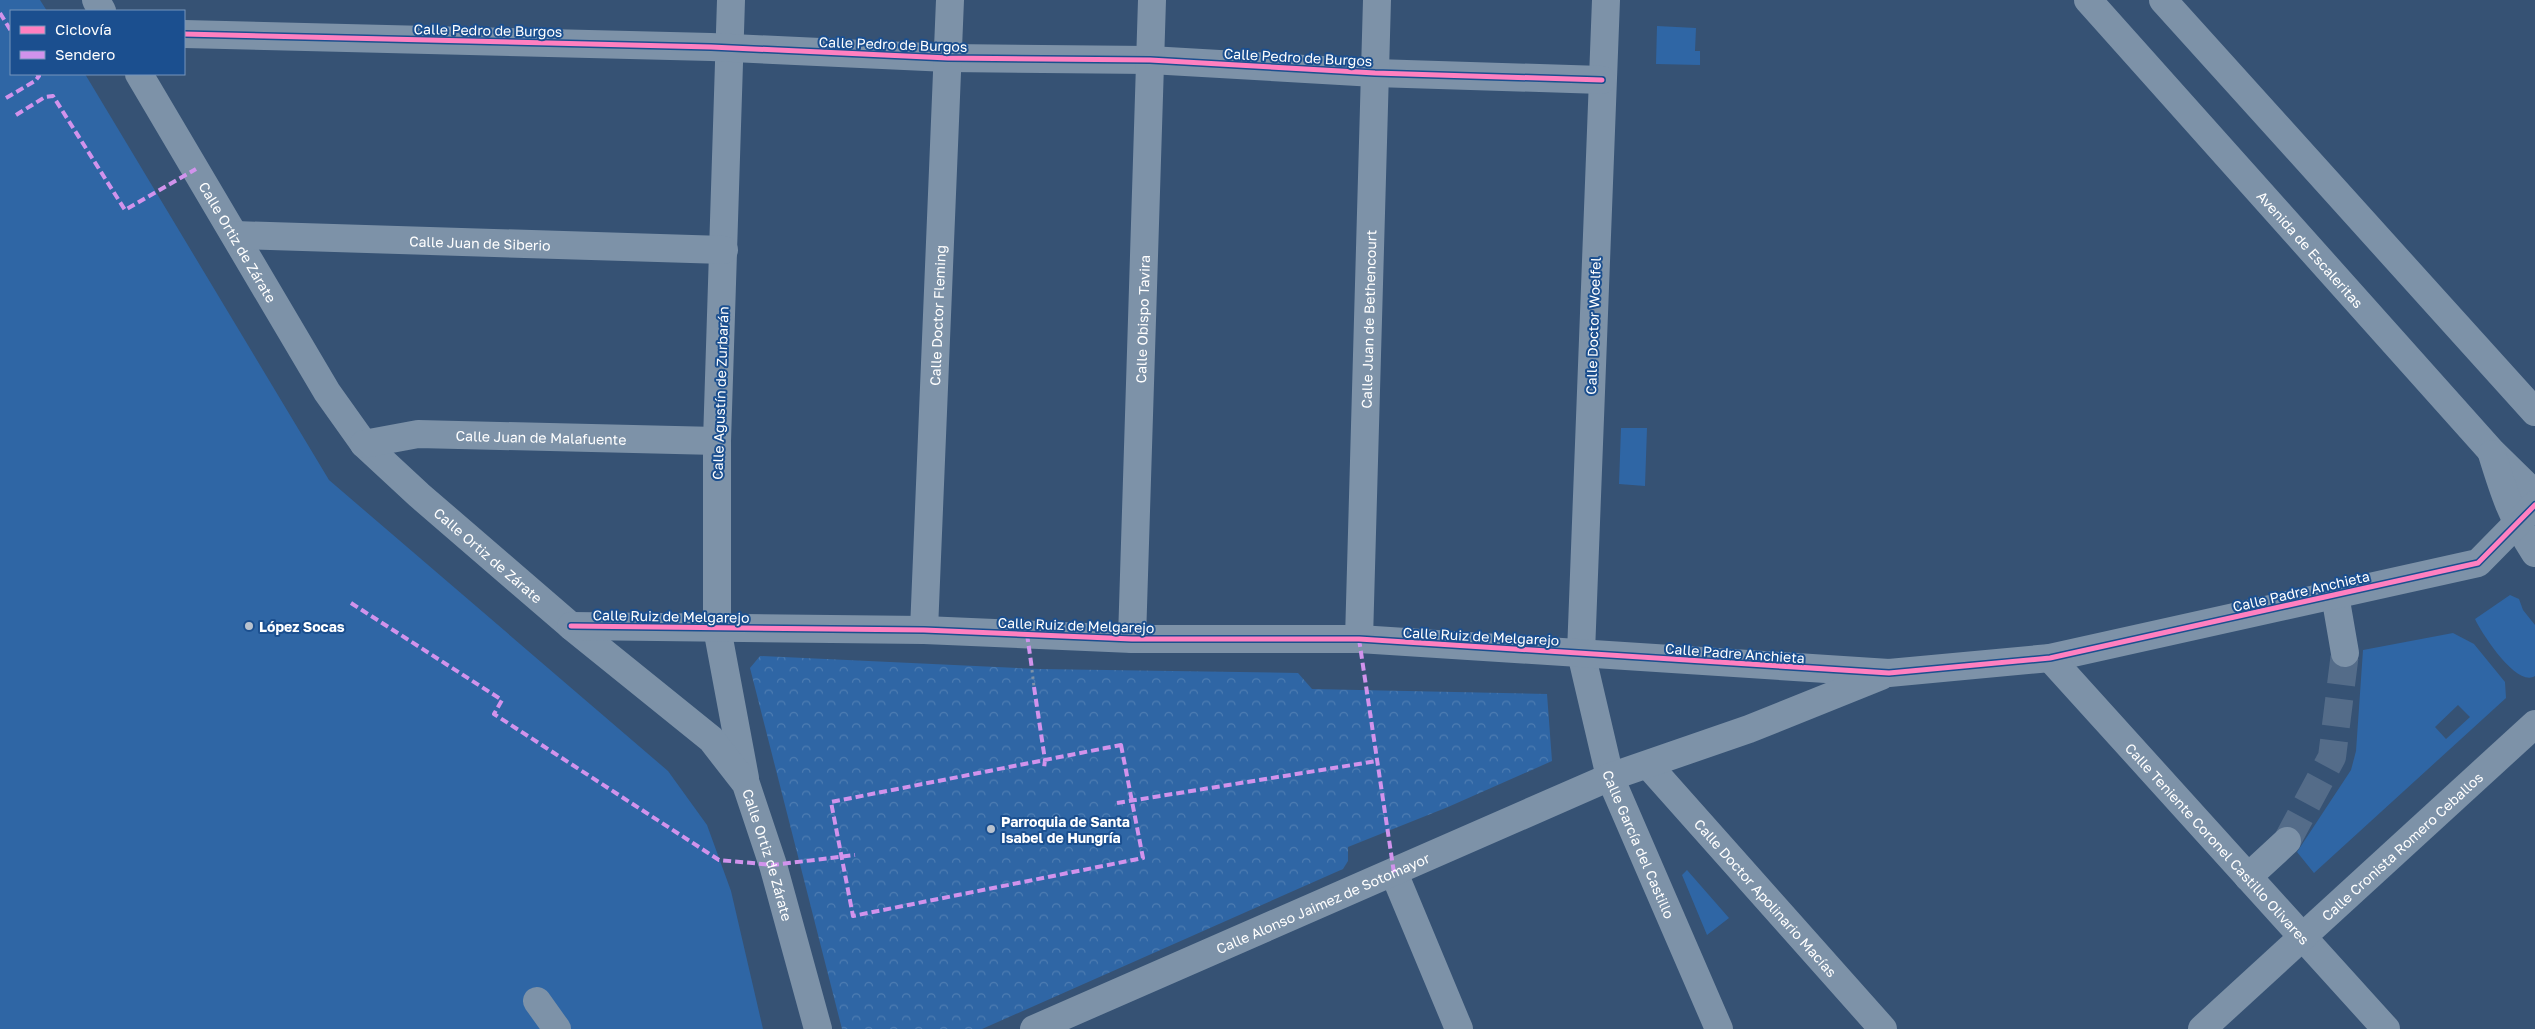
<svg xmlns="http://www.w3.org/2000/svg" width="2535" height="1029" font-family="'Golos Text',sans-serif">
	<defs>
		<pattern id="park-crowns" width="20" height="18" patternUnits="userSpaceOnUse" patternTransform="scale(1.25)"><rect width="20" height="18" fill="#2f66a5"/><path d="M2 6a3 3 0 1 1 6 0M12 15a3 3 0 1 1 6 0" fill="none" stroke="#4e7db2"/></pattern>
	</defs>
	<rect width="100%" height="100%" fill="#365274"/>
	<!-- green -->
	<path fill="#2f66a5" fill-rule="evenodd" d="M0,0H40L47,11H11V74H85L329,480L668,771L707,825L731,891L763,1029H0Z
		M1657,26L1696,28L1695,51H1700V65L1656,64Z
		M1621,428H1647L1645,486L1619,484Z
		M2510,595L2519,599L2523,610L2535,625V676C2517,688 2482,634 2475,619Z
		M2453,633L2474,644L2505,682L2506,698L2314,873L2297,852L2351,770L2356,751L2363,650ZM2458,705L2470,717L2446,739L2435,727Z
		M1687,870L1729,918L1707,935L1682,875Z"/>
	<!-- park -->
	<path fill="url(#park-crowns)" d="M760,656L1040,669L1298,673L1312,689L1547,694L1552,761L1448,807L1348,847V861L1343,869L982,1029H842L750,668Z"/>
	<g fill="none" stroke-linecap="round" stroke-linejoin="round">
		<!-- minor-tunnel -->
		<path stroke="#546c89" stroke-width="28" stroke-dasharray="28 14" stroke-linecap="butt" d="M2287,841L2332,757L2345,653"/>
		<!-- path -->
		<path stroke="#7d92a8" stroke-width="3" stroke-dasharray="2.5 4" stroke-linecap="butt" d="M1032,670L1034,687"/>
		<!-- minor -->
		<g stroke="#7d92a8" stroke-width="28">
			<path d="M96,0L102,11"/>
			<path d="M731,0L717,441V628L745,778"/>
			<path id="s1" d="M1606,0L1581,653L1610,777L1719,1029"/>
			<path id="s2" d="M2088,0L2492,452L2535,494"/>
			<path d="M2163,0L2535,412"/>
			<path d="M184,34L711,47L948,58L1150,60L1375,73L1602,80"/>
			<path id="s3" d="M139,74L327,392L364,444L419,495L571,626L711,739L746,784L773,865L818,1029"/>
			<path id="s4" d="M235,235L724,250"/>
			<path id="s5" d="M364,444L418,434L717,441"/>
			<path d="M2492,454C2504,493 2512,518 2535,553"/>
			<path d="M2335,595L2345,653"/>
			<path d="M571,626L924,630L1132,639H1359L1889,673L2050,658L2478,563L2535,505"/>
			<path id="s6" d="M924,630L950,0"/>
			<path id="s7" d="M1132,639L1152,0"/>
			<path id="s8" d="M1359,639L1377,0"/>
			<path id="s9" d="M2050,658L2386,1029"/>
			<path id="s10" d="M1649,766L1883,1029"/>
			<path d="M1394,873L1459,1029"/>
			<path d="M2248,877L2287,841"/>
			<path d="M537,1001L557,1029"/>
			<path id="s11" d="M1034,1029L1610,777L1749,729L1881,676"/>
			<path id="s12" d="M2202,1029L2535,724"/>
		</g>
		<!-- quiet -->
		<path stroke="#d193ec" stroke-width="4" stroke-dasharray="8 4" stroke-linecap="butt" d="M0,13L11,31
			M6,98L35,81L39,76L37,74
			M16,115L45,97L53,96L125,210L196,169
			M351,603L502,700L494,714L719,860L773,865L855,855
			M1027,634L1032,669
			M1359,639L1394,873
			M1034,687L1045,760L1044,768
			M1121,745L1143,858L853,916L831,802Z
			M1117,803L1377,761"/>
		<defs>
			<path id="cycleway" d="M184,34L711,47L948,58L1150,60L1375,73L1602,80
				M571,626L924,630L1132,639H1359L1889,673L2050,658L2478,563L2535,505"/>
		</defs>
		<!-- cycleway casing -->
		<use href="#cycleway" stroke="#1b4f8f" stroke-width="8"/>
		<!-- cycleway -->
		<use href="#cycleway" stroke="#ff80c0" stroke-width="5"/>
	</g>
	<!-- markers -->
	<g fill="#b9c2ce" stroke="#1b4f8f" stroke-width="2">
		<circle cx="249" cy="626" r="5"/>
		<circle cx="991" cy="829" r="5"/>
	</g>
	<g text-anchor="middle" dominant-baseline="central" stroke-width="4" stroke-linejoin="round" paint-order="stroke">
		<!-- street labels -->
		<g font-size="14" fill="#fff" stroke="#1b4f8f">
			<text transform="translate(488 30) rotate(1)">Calle Pedro de Burgos</text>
			<text transform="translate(893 44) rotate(2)">Calle Pedro de Burgos</text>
			<text transform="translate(1298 57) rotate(3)">Calle Pedro de Burgos</text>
			<text stroke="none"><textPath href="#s3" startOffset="195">Calle Ortiz de Zárate</textPath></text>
			<text stroke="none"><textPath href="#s4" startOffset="245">Calle Juan de Siberio</textPath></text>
			<text stroke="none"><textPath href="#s2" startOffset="334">Avenida de Escaleritas</textPath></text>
			<text stroke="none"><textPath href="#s6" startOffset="315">Calle Doctor Fleming</textPath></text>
			<text stroke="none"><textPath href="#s7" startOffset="320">Calle Obispo Tavira</textPath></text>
			<text stroke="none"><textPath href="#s8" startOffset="320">Calle Juan de Bethencourt</textPath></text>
			<text transform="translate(1593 326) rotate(-88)">Calle Doctor Woelfel</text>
			<text transform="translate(720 393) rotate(-88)">Calle Agustín de Zurbarán</text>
			<text stroke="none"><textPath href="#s5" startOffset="178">Calle Juan de Malafuente</textPath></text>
			<text stroke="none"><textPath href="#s3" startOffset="600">Calle Ortiz de Zárate</textPath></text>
			<text transform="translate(2301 591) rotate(-13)">Calle Padre Anchieta</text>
			<text transform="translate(671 616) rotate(1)">Calle Ruiz de Melgarejo</text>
			<text transform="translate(1076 625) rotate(2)">Calle Ruiz de Melgarejo</text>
			<text transform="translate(1481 636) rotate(3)">Calle Ruiz de Melgarejo</text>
			<text transform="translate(1735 653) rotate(4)">Calle Padre Anchieta</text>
			<text stroke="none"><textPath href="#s1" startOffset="854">Calle García del Castillo</textPath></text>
			<text stroke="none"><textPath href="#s9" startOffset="250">Calle Teniente Coronel Castillo Olivares</textPath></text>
			<text stroke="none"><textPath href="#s12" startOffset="271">Calle Cronista Romero Ceballos</textPath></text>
			<text stroke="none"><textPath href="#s3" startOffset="1020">Calle Ortiz de Zárate</textPath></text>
			<text stroke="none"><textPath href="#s10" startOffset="176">Calle Doctor Apolinario Macías</textPath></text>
			<text stroke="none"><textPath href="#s11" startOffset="315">Calle Alonso Jaimez de Sotomayor</textPath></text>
		</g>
		<!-- poi labels -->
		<g font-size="14" font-weight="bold" fill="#fff" stroke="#1b4f8f" text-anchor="start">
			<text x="259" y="626">López Socas</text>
			<text x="1001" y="821">Parroquia de Santa<tspan x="1001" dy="16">Isabel de Hungría</tspan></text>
		</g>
	</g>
	<!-- legend -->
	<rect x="10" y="10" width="175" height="65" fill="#1b4f8f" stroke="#7695bc"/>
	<rect x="20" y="26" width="25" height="8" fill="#ff80c0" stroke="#7695bc"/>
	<text x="55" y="35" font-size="15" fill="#ffffff">Ciclovía</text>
	<rect x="20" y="51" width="25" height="8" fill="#d193ec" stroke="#7695bc"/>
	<text x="55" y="60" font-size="15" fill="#ffffff">Sendero</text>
</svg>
